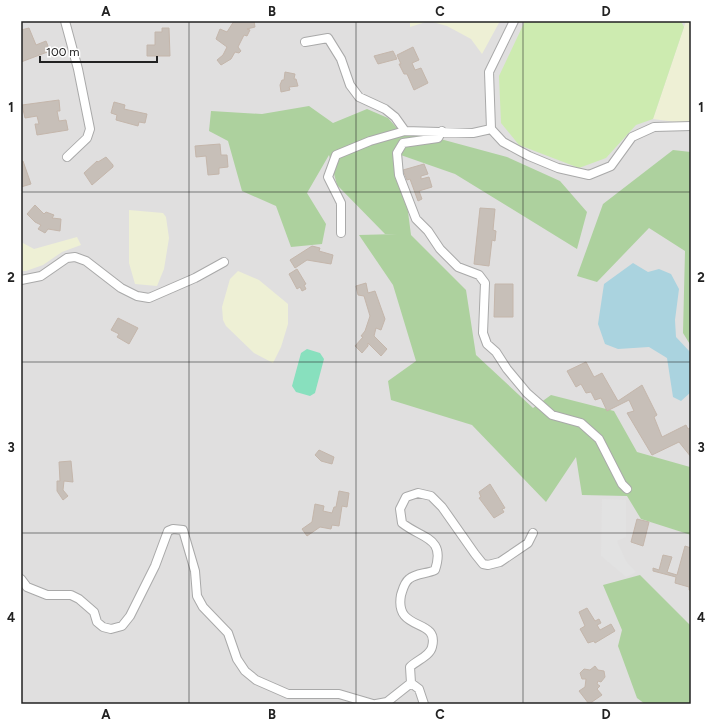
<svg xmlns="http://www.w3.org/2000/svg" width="712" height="725" font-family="Figtree,sans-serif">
	<rect width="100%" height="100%" fill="#f2efe9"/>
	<!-- residential -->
	<path fill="#e0dfdf" d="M21,21H691V704H21Z"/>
	<!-- farmland -->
	<path fill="#eef0d5" d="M410,21H500L482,54L471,39L447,26L429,21L410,27Z
		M686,21H691V124L653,119Z
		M129,210L163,213L166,217L169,238L164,269L157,286L135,284L129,263Z
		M77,237L81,245L62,252L43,265L26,271H21V242L34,249Z
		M238,271L259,280L288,304V324L281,347L273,363L254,353L226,326L223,320L222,307L230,279Z"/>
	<!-- grass -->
	<path fill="#cdebb0" d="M525,21H681L684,27L653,119L636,125L606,158L579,168L519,145L501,123L499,76Z"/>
	<!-- forest -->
	<path fill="#add19e" d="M309,106L333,123L367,109L388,118L396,127L507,157L560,181L587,212L577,249L455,174L395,153L407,204L411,235L466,290L476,355L533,408L551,395L614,411L637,452L690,467L691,535L641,519L627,496L582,495L576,457L546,502L472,425L391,400L388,381L416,361L393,285L359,235L397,234H385L337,185L329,155L307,193L326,224L322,244L291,247L276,206L242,191L228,141L209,131L211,111L262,114Z
		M673,150L691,152V346L683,333L685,251L649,228L597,282L577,276L603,204Z
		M640,575L691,626V704H645L637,698L618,646L622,630L603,585Z"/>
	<!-- pitch -->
	<path fill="#88e0be" d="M307,349L320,353L324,359L315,393L310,396L296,392L292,386L301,353Z"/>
	<!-- parking -->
	<path fill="#e2e2e2" d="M602,499L626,500V537L617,541L626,561L636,572L626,577L601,556Z"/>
	<!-- water -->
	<path fill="#aad3df" d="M633,263L648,272L659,269L671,274L679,289L675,320L676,337L691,353V392L681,401L673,397L667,358L649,347L618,349L605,344L598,324L604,284Z"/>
	<!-- building -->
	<path fill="#c7bfb8" stroke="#c4b6ab" d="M234,21H254L255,27L247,29L250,30L247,36L244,35L238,47L241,51L239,53L235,52L231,59L221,65L217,60L223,55L227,47L216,39L220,29L227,32Z
		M29,28L36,45L46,41L50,51L21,62V30Z
		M162,28H169L170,56H147V45H155V32H162Z
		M413,47L419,60L412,63L415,70L421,68L428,83L414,90L407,74H404L399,64H401L397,55Z
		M393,51L397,59L378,64L374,56Z
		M285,72L295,74L294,79H296L298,86L289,87L290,90L281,92L280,85L282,80H284Z
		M59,100L60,111H57L59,121L66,120L68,130L37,135L35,124H39L37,116L25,118L22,105Z
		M114,102L125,105L124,109L147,114L145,123L139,122L138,126L116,120L117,115L111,113Z
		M220,144L221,155H227L228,167L219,168V174L208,175L206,156L196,157L195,146Z
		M106,157L113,165V167L92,185L84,173L97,161L98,162Z
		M21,161H23L31,184L21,187Z
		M424,164L428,174L421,176V179L429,177L432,187L419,191L422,199L418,201L410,179L407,180L403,170Z
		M35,205L44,214L46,212L54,215L52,218L61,219L60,231L48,229L45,233L38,229L41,225L35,222L27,214Z
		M480,208L495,209L493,230L496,231L495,241L492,240L489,266L474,264Z
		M312,246L320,248L319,251L333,255L331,264L307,260L295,268L290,260Z
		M297,269L306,284L304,285L306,289L302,291L300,287L297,289L289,274Z
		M366,283L368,293L375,291L385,319L381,330L376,328L374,336L387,349L381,356L368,343V346L362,353L355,346L363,337L361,336L365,331L370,316L364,296L358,295L356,286Z
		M495,284H513V317H494Z
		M118,318L138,328L129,344L117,337L119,334L111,330Z
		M586,362L594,377L602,373L618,401L642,385L657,415L654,417L662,437L686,425L688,429L691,427V457L679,442L652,455L627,413L634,411L629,400L607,411L601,398L595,400L591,392L586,393L581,384L576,387L567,371Z
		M319,450L334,457L332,464L321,461L315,455Z
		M71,461L73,482L64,481L63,490L68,496L63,500L57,491V481H60L59,462Z
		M490,484L505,508L502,509L504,512L494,518L479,498L481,497L479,492Z
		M339,491L349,493L347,507L342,506L339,526L332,525L331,529L320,527L307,536L302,529L312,522L315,504L324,506L323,511L332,513L334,507H336Z
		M637,519L649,522L643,546L631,542Z
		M685,546L691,548V591L689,590V587L675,583L676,577L653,571V568L659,570L663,555L672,557L667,572L677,575Z
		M587,608L595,621L599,619L601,623L597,625L600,630L611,624L615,631L595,643L594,641L588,643L580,629L585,626L579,612Z
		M595,666L598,670L604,671L605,677L601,682L598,681L597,684L600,686L597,689L602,695L589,704L579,691L585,687L586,679H582L580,673L584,669L590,670Z"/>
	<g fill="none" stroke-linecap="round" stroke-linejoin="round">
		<defs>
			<path id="street" d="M65,21L78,69L90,129L87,138L67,157
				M514,21L489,72L491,129L503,142L529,156L558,168L589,175L611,166L632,137L654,127L691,126
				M305,42L328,38L341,59L350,85L359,97L385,109L395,117L405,131
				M442,131L438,138L403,143L397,153L399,175L416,219L428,231L440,249L458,267L479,275L485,283L483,333L487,344L496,352L507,369L527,393L552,415L581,423L599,439L622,484L627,489
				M341,233V203L328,177L336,155L370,141L405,131L473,133L491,129
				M21,280L41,276L67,258L75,257L86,261L121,288L137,296L149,298L195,278L224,262
				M21,579L27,587L47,595H71L79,599L94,612L97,622L103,627L111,629L122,626L130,616L155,566L168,531L173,529L183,530L195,571L197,596L203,607L228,633L237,659L245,671L256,680L288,694H339L373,704
				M411,683L410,667C417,660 430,656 432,647C440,617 394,633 401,595C403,589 404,583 409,579C416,573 427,574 435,570C446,537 422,539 402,523L400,509L406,497L418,493L431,496L442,507L475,554L483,564L488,565L500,562L528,543L533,533
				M411,683L419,689L424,704
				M376,704L387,702L411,683"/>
		</defs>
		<!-- street casing -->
		<use href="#street" stroke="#a9a9a9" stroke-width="10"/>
		<!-- street -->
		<use href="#street" stroke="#fff" stroke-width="8"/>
	</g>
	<!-- grid -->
	<path fill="none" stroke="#222" stroke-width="1" stroke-opacity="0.55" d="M189,21V704M356,21V704M523,21V704M21,192H691M21,362H691M21,533H691"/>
	<!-- border -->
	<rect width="712" height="725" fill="none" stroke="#ffffff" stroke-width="44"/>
	<!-- scale -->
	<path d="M40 56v6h117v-6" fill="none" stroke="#222222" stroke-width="2"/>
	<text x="46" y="56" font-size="12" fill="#222222" stroke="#ffffff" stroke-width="3" paint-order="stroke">100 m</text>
	<rect x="22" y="22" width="668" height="681" fill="none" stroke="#222" stroke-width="1.5"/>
	<g font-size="13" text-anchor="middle" font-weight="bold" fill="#222">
		<text x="106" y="16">A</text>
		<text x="272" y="16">B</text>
		<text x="440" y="16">C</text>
		<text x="606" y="16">D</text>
		<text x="11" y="112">1</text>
		<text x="701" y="112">1</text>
		<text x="11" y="282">2</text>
		<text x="701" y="282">2</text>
		<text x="11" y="452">3</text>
		<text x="701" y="452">3</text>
		<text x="11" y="622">4</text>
		<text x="701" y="622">4</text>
		<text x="106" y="719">A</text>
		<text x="272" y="719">B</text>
		<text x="440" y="719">C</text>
		<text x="606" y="719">D</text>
	</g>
</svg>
